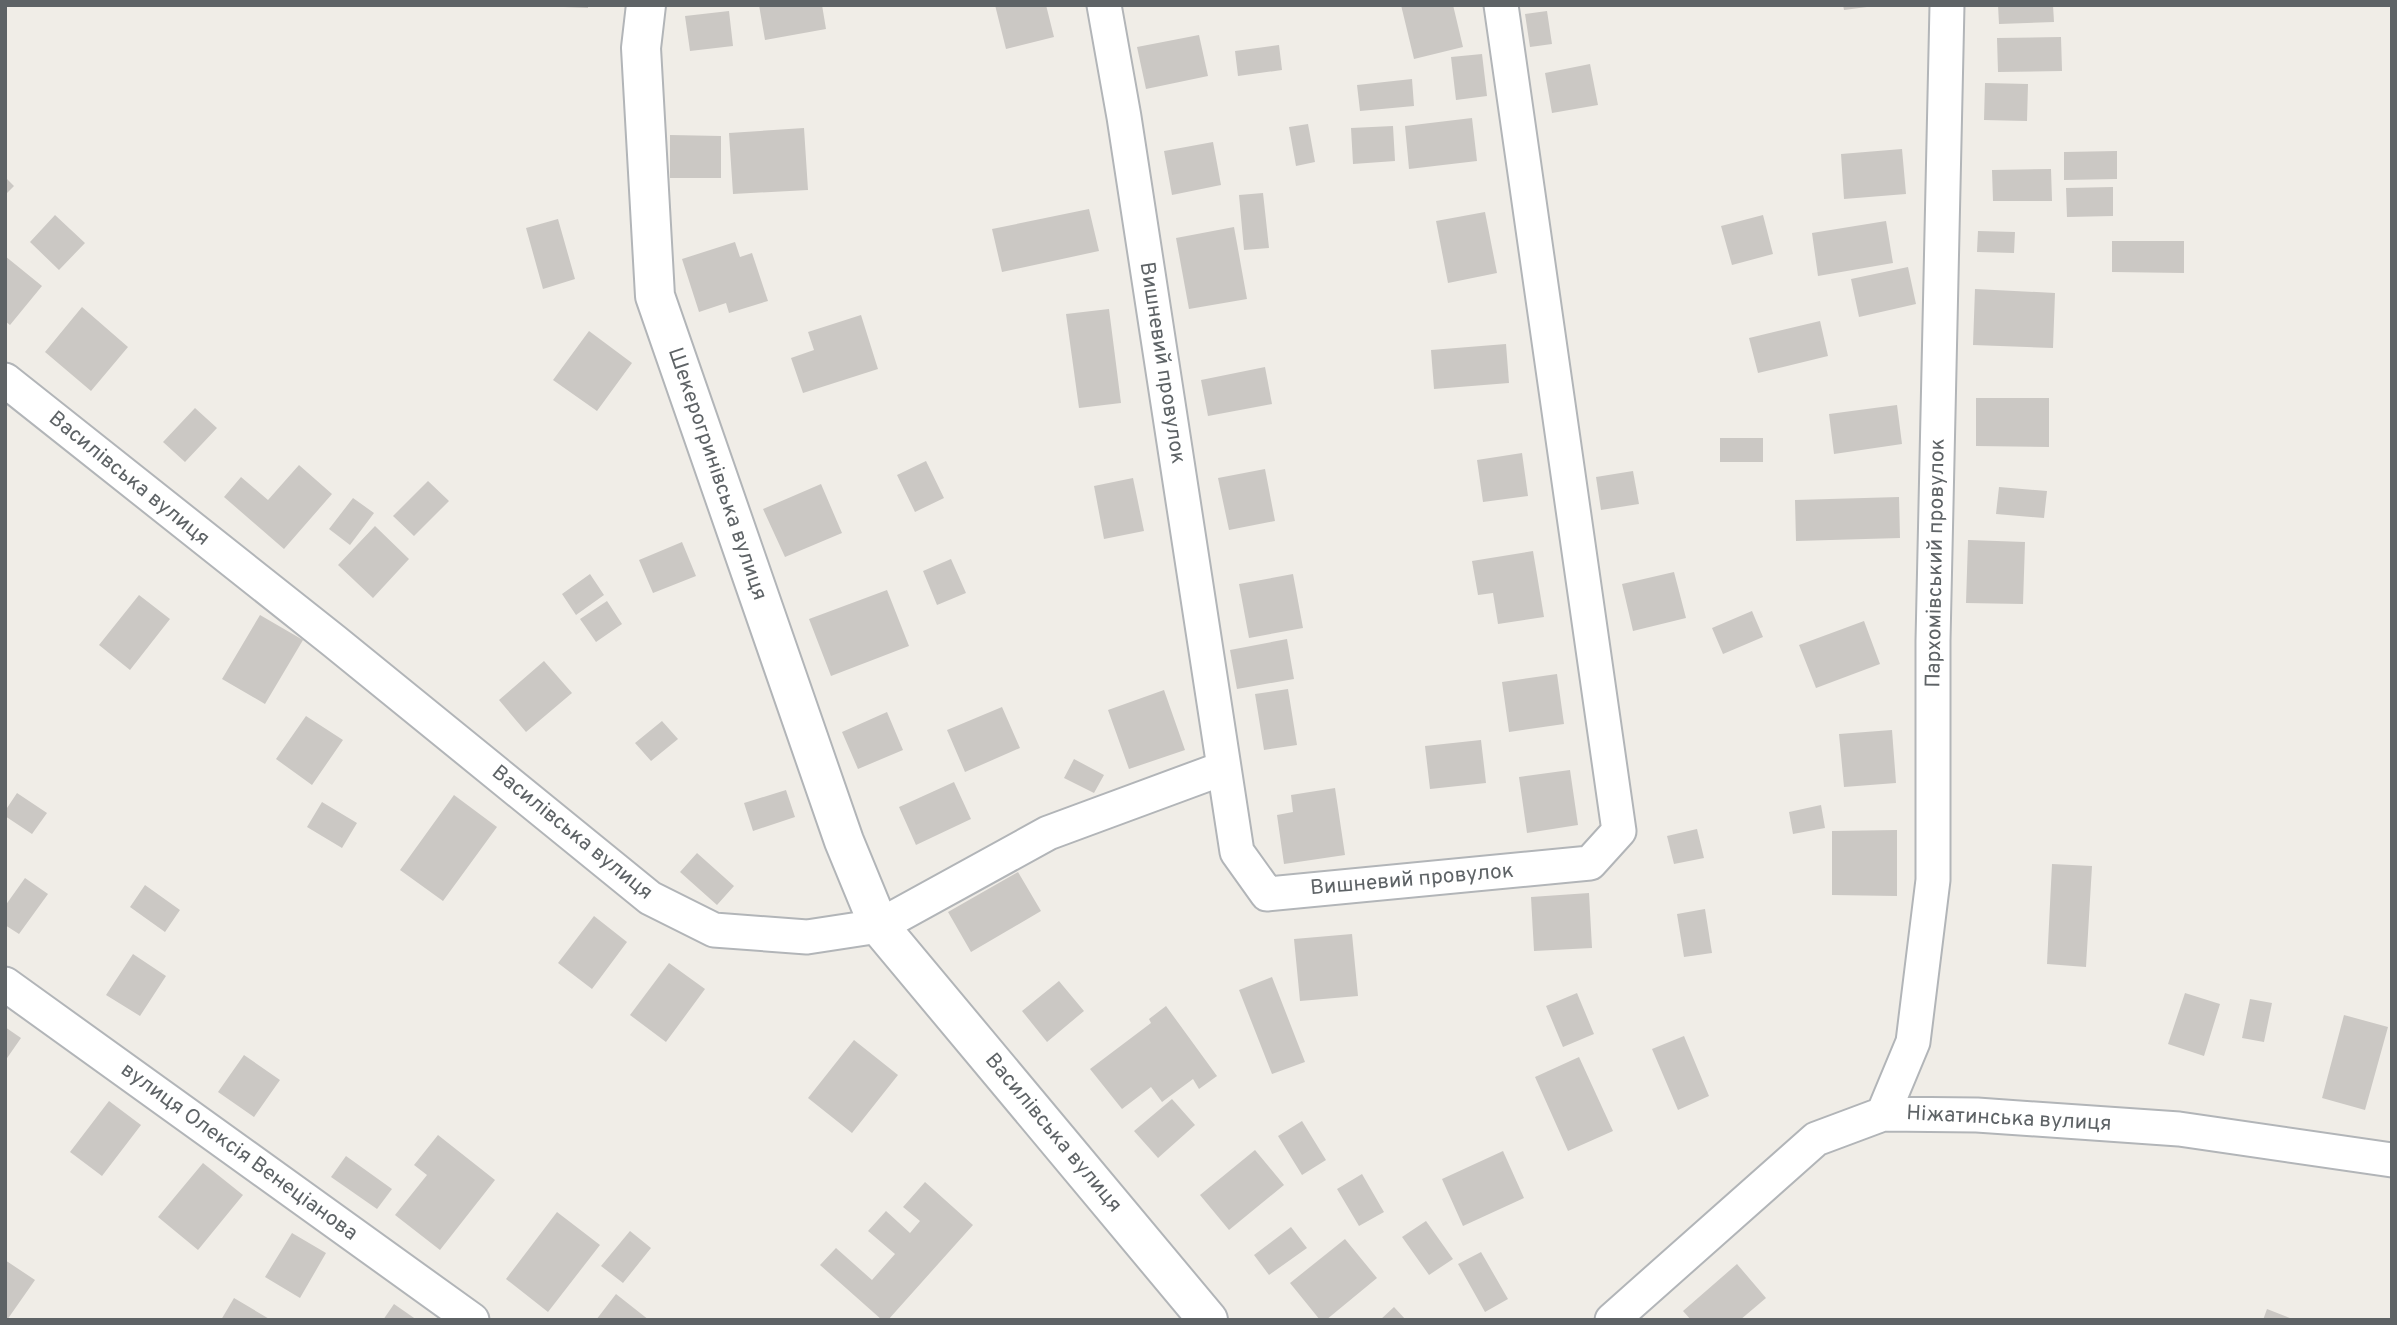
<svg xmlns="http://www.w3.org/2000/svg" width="2397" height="1325" font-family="Overpass,sans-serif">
	<rect width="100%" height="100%" fill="#f0ede7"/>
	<!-- building -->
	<path fill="#cbc8c4" d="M564,5H588V8L564,7Z
		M759,5H822L826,29L765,40Z
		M995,5H1046L1054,37L1006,49Z
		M1401,5H1453L1463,47L1414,59Z
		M1843,5H1867V7L1844,10Z
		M1998,5H2053L2054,22L1999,24Z
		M729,11L733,46L690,51L685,16Z
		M1547,11L1552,44L1530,47L1525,14Z
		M1199,35L1208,76L1146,89L1137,47Z
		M2061,37L2062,71L1998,72L1997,38Z
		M1279,45L1282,70L1238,76L1235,51Z
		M1482,54L1487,96L1456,100L1451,57Z
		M1590,64L1598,105L1552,113L1545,73Z
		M1412,79L1414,106L1360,111L1357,85Z
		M1985,83L2028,84L2027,121L1984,120Z
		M1472,118L1477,161L1409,169L1405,126Z
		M1308,124L1315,162L1296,166L1289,127Z
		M1393,126L1395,161L1353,164L1351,128Z
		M804,128L808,190L733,194L729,133Z
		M670,135L721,136V178H670Z
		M1213,142L1221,185L1172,195L1164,151Z
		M1902,149L1906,194L1844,199L1841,154Z
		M2117,151V179L2064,180V152Z
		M2051,169L2052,201H1993L1992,170Z
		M5,177L14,186L5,195Z
		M2113,187V216L2067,217L2066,188Z
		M1263,193L1269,248L1244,250L1239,195Z
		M1089,209L1099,251L1002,272L992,229Z
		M1485,212L1497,273L1448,283L1436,221Z
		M55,215L85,243L59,270L30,242Z
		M1763,215L1773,254L1732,265L1721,226Z
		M558,219L575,279L543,289L526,228Z
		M1886,221L1893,263L1818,276L1812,233Z
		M1234,227L1247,299L1189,309L1176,238Z
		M1978,231L2015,232L2014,253L1977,252Z
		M2112,241H2184V273L2112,272Z
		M735,242L740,257L752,253L768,301L729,313L726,303L699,312L682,259Z
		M5,256L42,286L10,325L5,321Z
		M1908,267L1916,304L1859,317L1851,279Z
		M1975,289L2055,293L2053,348L1973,345Z
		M82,307L128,347L91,391L45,352Z
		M1109,309L1121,403L1079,408L1066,314Z
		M861,315L878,369L803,393L791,358L814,350L808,332Z
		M1820,321L1828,356L1758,373L1749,338Z
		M589,331L632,363L597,411L553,380Z
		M1506,344L1509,383L1434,389L1431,350Z
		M1265,367L1272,404L1208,416L1201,380Z
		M1976,398H2049V447L1976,446Z
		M1897,405L1902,444L1834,454L1829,414Z
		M195,408L217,428L185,462L163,442Z
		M1720,438H1763V462H1720Z
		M1522,453L1528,496L1483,502L1477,460Z
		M926,461L944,498L915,512L897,475Z
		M299,465L332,494L284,549L224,497L241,477L268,500Z
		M1265,469L1275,521L1229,530L1218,478Z
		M1633,471L1639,504L1601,510L1596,477Z
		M1133,478L1144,531L1104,539L1094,486Z
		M428,481L449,501L414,536L393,516Z
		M821,484L842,533L785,557L763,509Z
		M1999,487L2047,491L2044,518L1996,514Z
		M1899,497L1900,538L1796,541L1795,500Z
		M353,498L374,513L350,545L329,529Z
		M375,526L409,559L373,598L338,565Z
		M1968,540L2025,542L2023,604L1966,603Z
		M682,542L696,576L653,593L639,560Z
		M1533,551L1544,617L1498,624L1493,593L1478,595L1472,561Z
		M951,559L966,593L937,605L923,571Z
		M1674,572L1686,618L1633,631L1622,584Z
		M590,574L604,595L576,615L562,594Z
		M1293,574L1303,628L1249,638L1239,584Z
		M887,590L909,646L831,676L809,619Z
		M139,595L170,619L130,670L99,645Z
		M607,601L622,624L596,642L580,619Z
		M1752,611L1763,637L1723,654L1712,628Z
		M260,615L303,640L265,704L222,679Z
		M1864,621L1880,664L1816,688L1799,645Z
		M1287,639L1294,679L1237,689L1230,650Z
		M544,661L572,693L526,732L499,700Z
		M1557,674L1564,724L1509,732L1502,682Z
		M1288,689L1297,745L1264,750L1255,694Z
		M1164,690L1185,750L1129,769L1108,710Z
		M1002,707L1020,748L965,772L947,730Z
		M887,712L903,750L858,769L842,732Z
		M306,716L343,740L312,785L276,759Z
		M662,721L678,739L651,761L635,743Z
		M1892,730L1896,783L1844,787L1839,734Z
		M1481,740L1486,783L1430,789L1425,746Z
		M1074,759L1104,775L1094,793L1064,778Z
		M1570,770L1578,825L1527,833L1519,777Z
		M954,782L971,819L916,845L899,807Z
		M1335,788L1345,855L1284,864L1277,815L1293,812L1291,795Z
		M786,790L795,817L753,831L744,803Z
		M17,793L47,813L32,834L5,816V811Z
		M454,795L497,827L443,901L400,870Z
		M322,802L357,823L342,848L307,827Z
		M1821,805L1825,828L1793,834L1789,812Z
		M1697,829L1704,858L1674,864L1667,836Z
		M1897,830V896L1832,895V831Z
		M697,853L734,886L717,905L680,872Z
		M2052,864L2092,866L2086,967L2047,964Z
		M1018,872L1041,911L971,952L948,912Z
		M25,878L48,894L19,934L5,925V906Z
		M145,885L180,910L165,932L130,907Z
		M1589,893L1592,948L1534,951L1531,897Z
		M1705,909L1712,953L1684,957L1677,914Z
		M594,916L627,942L592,989L558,963Z
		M1352,934L1358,996L1300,1001L1294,939Z
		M133,954L166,976L140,1016L106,995Z
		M669,963L705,989L666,1042L630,1015Z
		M1272,977L1305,1062L1272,1074L1239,990Z
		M1059,981L1084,1011L1047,1042L1022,1011Z
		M1577,993L1594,1034L1563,1047L1546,1006Z
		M2185,993L2220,1004L2204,1056L2168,1044Z
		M2250,999L2272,1003L2264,1042L2242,1038Z
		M1166,1006L1217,1076L1199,1089L1193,1079L1162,1102L1151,1087L1122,1109L1090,1069L1151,1023L1149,1019Z
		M2344,1015L2388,1027L2365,1110L2322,1098Z
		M5,1027L21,1038L5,1061Z
		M1684,1036L1709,1096L1678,1110L1652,1049Z
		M854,1040L898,1075L852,1133L808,1098Z
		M244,1055L280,1080L254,1117L218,1092Z
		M1579,1057L1613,1131L1568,1151L1535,1077Z
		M1172,1099L1195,1125L1158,1158L1134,1131Z
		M109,1101L141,1125L102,1176L70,1152Z
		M1302,1121L1326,1160L1302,1175L1278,1136Z
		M438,1135L495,1180L440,1250L395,1215L427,1175L414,1165Z
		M1255,1150L1284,1185L1229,1230L1200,1195Z
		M1503,1151L1524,1198L1463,1226L1442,1179Z
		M346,1156L392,1189L377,1209L331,1177Z
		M203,1163L243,1195L198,1250L158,1217Z
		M1362,1174L1384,1212L1359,1226L1337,1189Z
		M925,1182L973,1225L888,1320H882L820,1265L836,1248L872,1280L895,1254L868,1231L886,1211L910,1233L920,1221L903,1207Z
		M557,1212L600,1245L548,1312L506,1279Z
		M1426,1221L1453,1259L1429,1275L1402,1237Z
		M1291,1227L1307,1248L1269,1275L1254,1255Z
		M630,1231L651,1248L623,1283L601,1266Z
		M292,1233L326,1253L300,1298L265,1277Z
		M1345,1239L1377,1278L1326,1320H1320L1290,1283Z
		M1481,1252L1508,1299L1485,1312L1458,1264Z
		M5,1260L35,1280L7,1320H5Z
		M1737,1264L1766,1298L1740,1320H1691L1683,1311Z
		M616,1294L649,1320H596Z
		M234,1298L271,1320H221Z
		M394,1304L417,1320H383Z
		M1394,1307L1406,1320H1380Z
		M2267,1309L2295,1320H2263Z"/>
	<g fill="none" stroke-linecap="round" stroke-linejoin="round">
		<defs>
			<path id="minor" d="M1104,5L1124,117L1237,852L1267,894L1590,863L1619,831L1501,5
				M5,380L334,641L650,898L714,930L807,937L879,926L1048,833L1224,768
				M5,984L472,1320
				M1883,1114L1913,1042L1933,880V641L1947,5
				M1612,1320L1816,1139L1883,1114L1977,1115L2179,1129L2392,1160"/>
			<path id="tertiary" d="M646,5L641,48L655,296L844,841L879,926L1208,1320"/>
		</defs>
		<!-- minor casing -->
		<use href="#minor" stroke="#b2b5b8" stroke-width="37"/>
		<!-- tertiary casing -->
		<use href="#tertiary" stroke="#b2b5b8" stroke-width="42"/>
		<!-- minor -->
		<use href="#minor" stroke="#fff" stroke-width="33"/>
		<!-- tertiary -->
		<use href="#tertiary" stroke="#fff" stroke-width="38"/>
	</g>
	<g text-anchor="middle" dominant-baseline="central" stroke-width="5" stroke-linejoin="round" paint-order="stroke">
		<!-- street labels -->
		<g font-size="21" fill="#5e6366" stroke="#fff">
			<text transform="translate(1162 363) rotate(81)">Вишневий провулок</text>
			<text transform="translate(717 474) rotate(71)">Шекерогринівська вулиця</text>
			<text transform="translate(129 479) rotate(39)">Василівська вулиця</text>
			<text transform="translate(1936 563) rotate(-89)">Пархомівський провулок</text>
			<text transform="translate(572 833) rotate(39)">Василівська вулиця</text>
			<text transform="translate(1412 880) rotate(-5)">Вишневий провулок</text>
			<text transform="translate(2009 1119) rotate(3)">Ніжатинська вулиця</text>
			<text transform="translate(1053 1133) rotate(50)">Василівська вулиця</text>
			<text transform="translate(239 1152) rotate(36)">вулиця Олексія Венеціанова</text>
		</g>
	</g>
	<!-- border -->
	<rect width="2397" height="1325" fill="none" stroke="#5e6366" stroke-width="14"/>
</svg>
